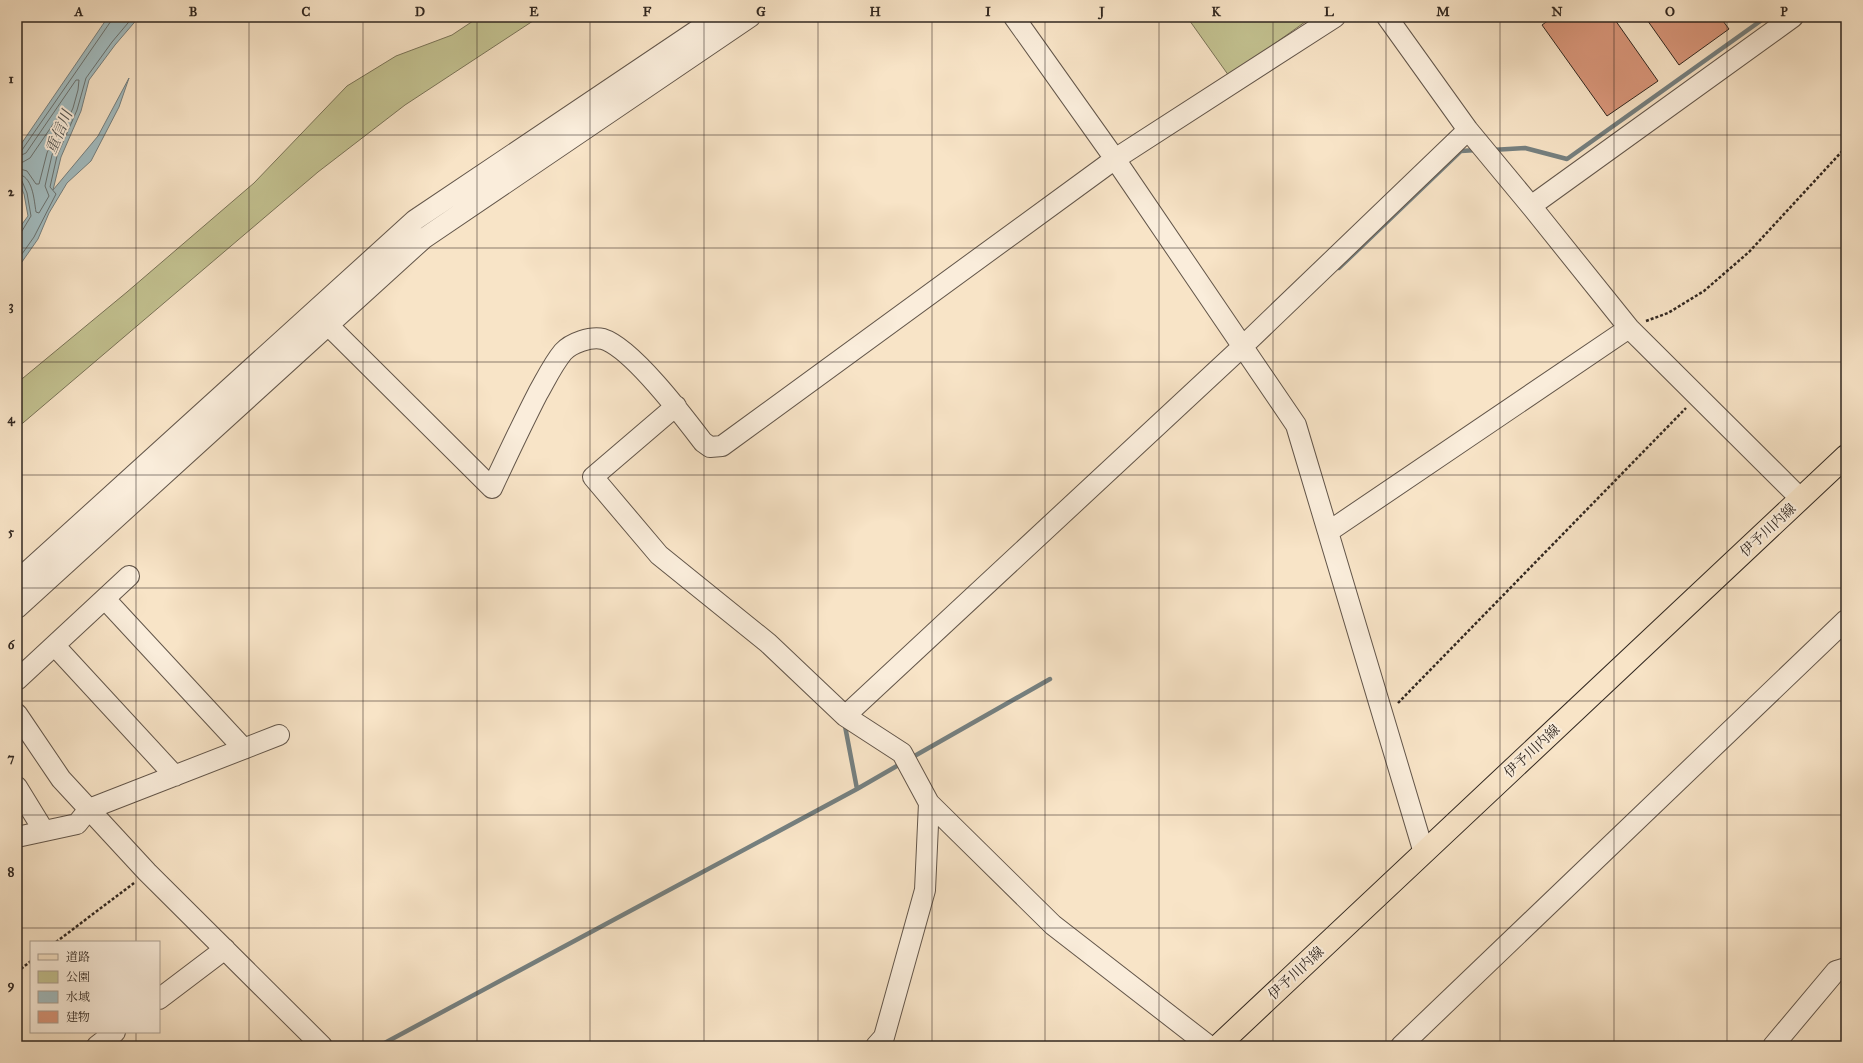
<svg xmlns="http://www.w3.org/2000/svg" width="1863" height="1063" font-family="'IM FELL Great Primer','Noto Serif JP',serif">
	<rect width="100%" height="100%" fill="#f8e4c7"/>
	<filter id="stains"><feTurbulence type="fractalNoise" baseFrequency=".005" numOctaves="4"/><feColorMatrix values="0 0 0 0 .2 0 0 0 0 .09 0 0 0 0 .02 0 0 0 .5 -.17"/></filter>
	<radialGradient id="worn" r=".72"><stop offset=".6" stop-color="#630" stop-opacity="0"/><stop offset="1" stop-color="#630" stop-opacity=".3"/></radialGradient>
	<!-- green -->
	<path fill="#c3c291" stroke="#7a7458" d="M479,17H539L405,105L318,172L17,428V383L127,292L254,183L347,86L396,56L452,35Z
		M1187,17H1312L1229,76Z"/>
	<!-- water -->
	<path fill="#a2bcc0" stroke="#758080" d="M108,17H139L115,45L89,80L81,111L61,157L53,190L98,136L129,78L119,107L91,161L67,183L49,213L38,239L17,269V231L28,216L24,194L17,179V150Z"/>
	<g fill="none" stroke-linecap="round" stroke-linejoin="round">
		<!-- shore -->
		<path stroke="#6a7270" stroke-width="1" d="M17,152L22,150L111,21V17
			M17,157L26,153L76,80H79L78,90L73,108L52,155L45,186L49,196L39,213L36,212C34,200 33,175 17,174
			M17,163L23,162L30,158L58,117H61L47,153L39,184H36L27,171L17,168
			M17,179L22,181L27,193L31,216L22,231L17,233
			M17,261L34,237L56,194L50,187L57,156L77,110L86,78L112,42L133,17"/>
		<!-- stream -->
		<path stroke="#758080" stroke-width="4.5" d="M1492,150L1525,148L1567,159L1766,17
			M1339,268L1461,151L1477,150
			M911,758L1050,679
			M857,789L902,763
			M379,1046L857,789L845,726L847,724"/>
	</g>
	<!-- building -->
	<path fill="#d8967a" stroke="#312720" d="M1553,17H1613L1658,81L1607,116L1542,25Z
		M1645,17H1720L1729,29L1679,65Z"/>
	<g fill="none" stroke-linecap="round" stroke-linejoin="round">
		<defs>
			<path id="minor" d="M1014,17L1115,159L1296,425L1424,853
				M1387,17L1468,130L1531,206L1629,328L1801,499
				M1531,206L1793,17
				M329,326L492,488C507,456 522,424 538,393C546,379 553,364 563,352C571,343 591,336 603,339C632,348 684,417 703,442L710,447L722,446L1115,159L1335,17
				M676,406L593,477L659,555L768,643L845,716L902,753L929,803L1053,925L1209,1046
				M1328,532L1629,328
				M17,581L415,220L717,17
				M105,599L244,749
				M17,608L423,239L750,17
				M55,646L175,776
				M17,680L129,576
				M17,714L61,779L147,872L322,1046
				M845,716L1242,347L1468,130
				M17,787L44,831
				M17,837L77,824L89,809L279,735
				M159,999L225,949
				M97,1046L115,1032
				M876,1046L884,1037L925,890L929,803
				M1401,1046L1846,620
				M1773,1046L1836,971L1846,968"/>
			<path id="major" d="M1218,1046L1846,456"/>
		</defs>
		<!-- minor casing -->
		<use href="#minor" stroke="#63564a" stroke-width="22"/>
		<!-- major casing -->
		<use href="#major" stroke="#312720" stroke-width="24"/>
		<!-- path -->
		<path stroke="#312720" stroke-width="2.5" stroke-dasharray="3 2" stroke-linecap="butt" d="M1646,321L1668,313L1704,291L1749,252L1846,147
			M1398,703L1686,408
			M56,942L134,883
			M17,972L31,961"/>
		<!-- minor -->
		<use href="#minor" stroke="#faeddb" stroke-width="20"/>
		<!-- major -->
		<use href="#major" stroke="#f8e4c7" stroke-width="22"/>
	</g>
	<!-- grid -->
	<path fill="none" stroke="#312720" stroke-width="1" stroke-opacity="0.55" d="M136,17V942M249,17V1046M363,17V1046M477,17V1046M590,17V1046M704,17V1046M818,17V1046M932,17V1046M1045,17V1046M1159,17V1046M1273,17V1046M1386,17V1046M1500,17V1046M1614,17V1046M1727,17V1046M17,135H1846M17,248H1846M17,362H1846M17,475H1846M17,588H1846M17,701H1846M17,815H1846M17,928H1846M136,1032V1046"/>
	<g text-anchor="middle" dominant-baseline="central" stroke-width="4" stroke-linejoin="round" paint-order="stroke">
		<!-- street labels -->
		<g font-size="14" fill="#312720" stroke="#faeddb">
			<text transform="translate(1768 530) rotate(-43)">伊予川内線</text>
			<text transform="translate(1532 751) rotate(-43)">伊予川内線</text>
			<text transform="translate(1296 973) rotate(-43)">伊予川内線</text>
		</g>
		<!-- water labels -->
		<g font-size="15" font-style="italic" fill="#535450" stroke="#faeddb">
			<text transform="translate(59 132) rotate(-67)">重信川</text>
		</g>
	</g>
	<!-- margin -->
	<rect width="1863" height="1063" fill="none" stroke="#f8e4c7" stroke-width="44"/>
	<!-- legend -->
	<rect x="30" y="941" width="130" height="92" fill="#faeddb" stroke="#aa9e90"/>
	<rect x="38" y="954" width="20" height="6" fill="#f8e4c7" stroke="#aa9e90"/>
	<text x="66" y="961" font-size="12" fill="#312720">道路</text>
	<rect x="38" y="971" width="20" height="12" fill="#c3c291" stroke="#aa9e90"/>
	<text x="66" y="981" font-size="12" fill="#312720">公園</text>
	<rect x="38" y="991" width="20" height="12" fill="#a2bcc0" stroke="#aa9e90"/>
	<text x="66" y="1001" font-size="12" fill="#312720">水域</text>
	<rect x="38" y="1011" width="20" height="12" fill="#d8967a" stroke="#aa9e90"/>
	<text x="66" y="1021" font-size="12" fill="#312720">建物</text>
	<rect x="22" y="22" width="1819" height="1019" fill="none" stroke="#312720" stroke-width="1.5"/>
	<g font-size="13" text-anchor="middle" font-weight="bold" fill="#312720">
		<text x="79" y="16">A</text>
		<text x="193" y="16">B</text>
		<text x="306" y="16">C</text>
		<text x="420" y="16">D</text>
		<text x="534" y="16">E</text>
		<text x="647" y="16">F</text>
		<text x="761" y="16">G</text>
		<text x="875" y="16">H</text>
		<text x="988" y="16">I</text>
		<text x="1102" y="16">J</text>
		<text x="1216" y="16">K</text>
		<text x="1329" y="16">L</text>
		<text x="1443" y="16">M</text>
		<text x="1557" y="16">N</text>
		<text x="1670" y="16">O</text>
		<text x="1784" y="16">P</text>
		<text x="11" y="83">1</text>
		<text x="11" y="196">2</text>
		<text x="11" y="310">3</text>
		<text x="11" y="423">4</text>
		<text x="11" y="536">5</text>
		<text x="11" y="649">6</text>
		<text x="11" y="762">7</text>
		<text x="11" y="876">8</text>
		<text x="11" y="989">9</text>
	</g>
	<rect width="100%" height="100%" filter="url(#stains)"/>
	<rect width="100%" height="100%" fill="url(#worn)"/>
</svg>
